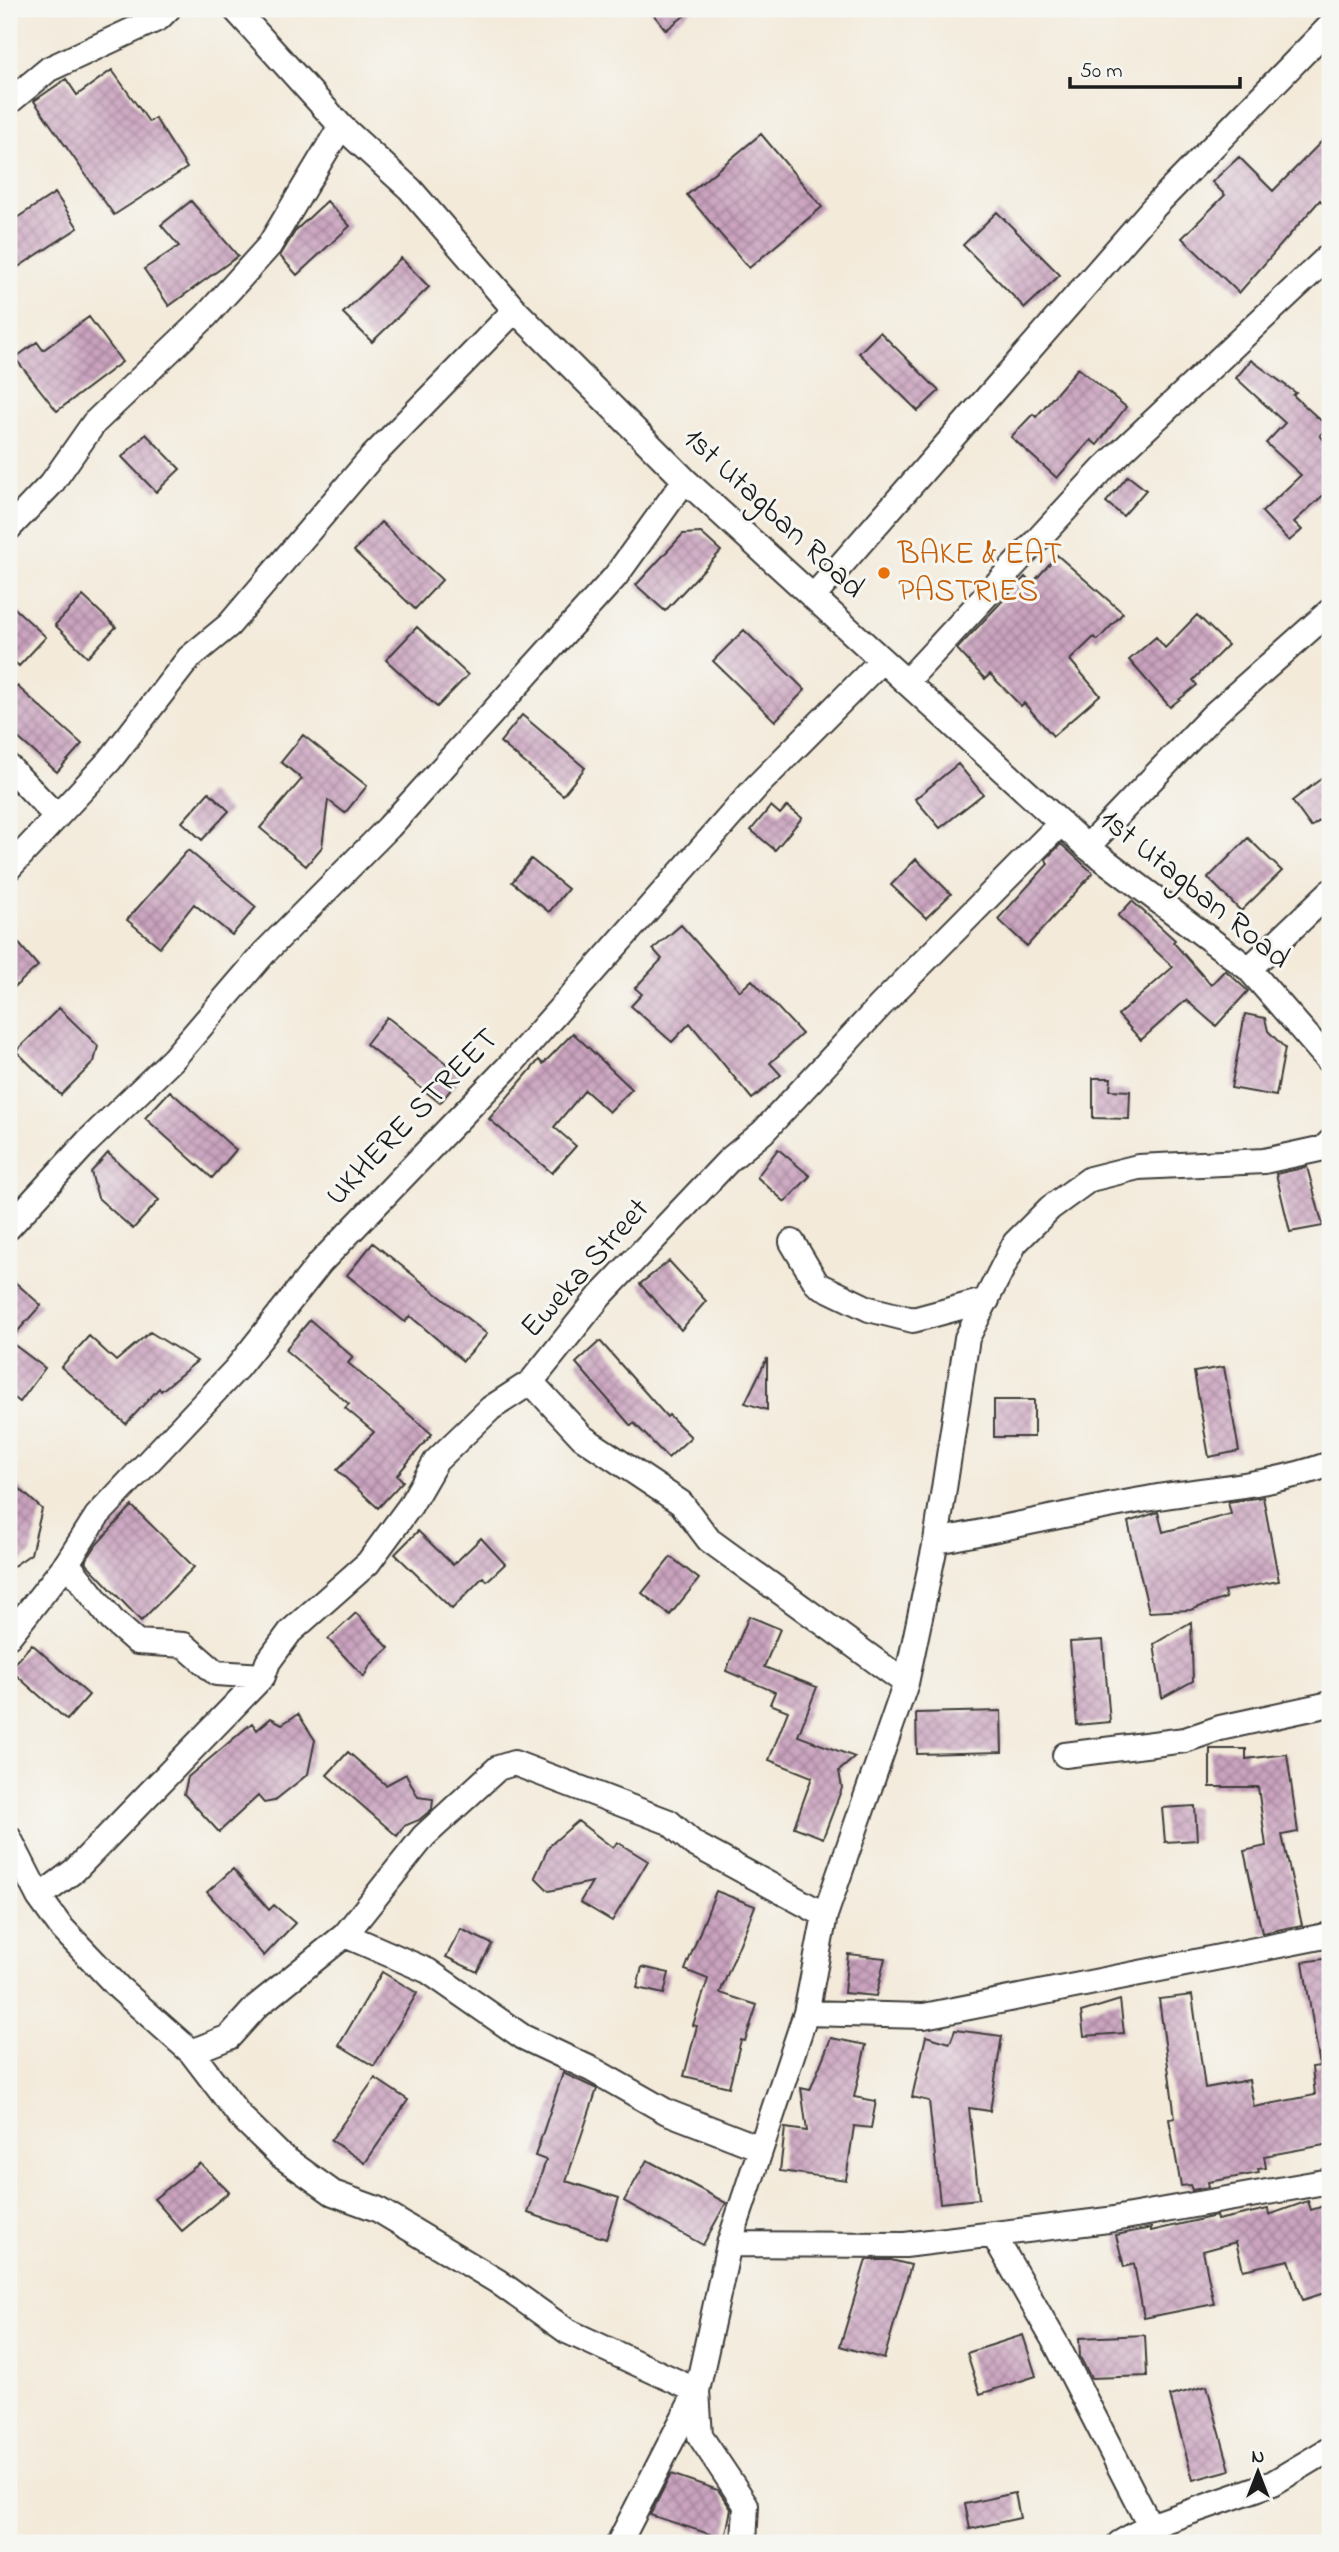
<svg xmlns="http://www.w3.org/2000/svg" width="1339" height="2552" font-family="'Indie Flower',sans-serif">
	<defs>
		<pattern id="building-cross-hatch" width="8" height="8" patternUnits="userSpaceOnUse" patternTransform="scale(1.75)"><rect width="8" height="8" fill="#caa3bf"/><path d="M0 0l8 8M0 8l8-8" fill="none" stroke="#a3849a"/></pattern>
	</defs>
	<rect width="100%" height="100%" fill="#f6f6f2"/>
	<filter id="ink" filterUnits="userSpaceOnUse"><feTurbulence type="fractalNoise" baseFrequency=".0143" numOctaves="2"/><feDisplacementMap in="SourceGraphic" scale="14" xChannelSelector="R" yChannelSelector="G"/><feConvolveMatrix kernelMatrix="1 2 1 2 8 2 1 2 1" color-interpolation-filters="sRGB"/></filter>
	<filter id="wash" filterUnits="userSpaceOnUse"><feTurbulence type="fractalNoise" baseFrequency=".00686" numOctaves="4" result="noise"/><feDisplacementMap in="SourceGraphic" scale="28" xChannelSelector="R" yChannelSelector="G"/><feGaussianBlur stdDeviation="1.57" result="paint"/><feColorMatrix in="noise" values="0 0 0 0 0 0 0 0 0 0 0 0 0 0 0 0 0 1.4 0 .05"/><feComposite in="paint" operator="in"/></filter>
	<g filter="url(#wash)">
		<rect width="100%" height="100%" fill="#f3eada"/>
		<g id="blocks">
			<!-- building -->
			<path fill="url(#building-cross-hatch)" d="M649,9H693L666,30Z
				M112,70L149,122L155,118L187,168L114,215L34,101L66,79L77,95Z
				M1330,133V209L1320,200L1239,293L1182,238L1225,195L1212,182L1239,157L1273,191Z
				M761,134L822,207L749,268L687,195Z
				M55,193L78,228L9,273V223Z
				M191,201L238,256L169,306L144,269L179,246L161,225Z
				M327,201L350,226L297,275L280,256L296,230Z
				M997,212L1060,275L1025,308L963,245Z
				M401,258L429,287L372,342L343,313Z
				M89,317L122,362L57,411L15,358L37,342L43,350Z
				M880,332L939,391L918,411L859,353Z
				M1251,360L1296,393L1293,395L1328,427L1320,435L1330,448V489L1294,522L1302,530L1289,541L1262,512L1301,475L1266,443L1285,423L1236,378Z
				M1078,368L1126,407L1097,445L1091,440L1057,478L1011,437L1033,414L1036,417Z
				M146,434L180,469L156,492L122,457Z
				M1128,476L1146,490L1123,516L1106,502Z
				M381,522L442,580L415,609L354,551Z
				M701,533L721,551L665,611L636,585L683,534Z
				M1057,555L1123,613L1098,640L1094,637L1070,660L1100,695L1053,736L1024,703L1021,706L990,674L985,679L957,649L1025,577L1032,584Z
				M83,596L116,627L88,657L55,625Z
				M9,603L46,637L19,666L9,657Z
				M1197,615L1228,645L1193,680L1197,685L1170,707L1129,660L1156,637L1165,648Z
				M417,627L468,675L437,707L386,660Z
				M744,630L805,690L775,721L713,661Z
				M17,686L82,744L57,772L9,730V695Z
				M522,715L585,768L563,795L500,742Z
				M303,735L367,786L345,813L328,800L322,847L306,866L260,828L302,779L281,762Z
				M958,764L983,794L940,828L915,799Z
				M1330,772V813L1311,827L1292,801Z
				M209,792L229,811L202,840L182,822Z
				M771,806L780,814L787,806L802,818L775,850L751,830Z
				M1248,838L1282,871L1241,911L1208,878Z
				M1061,844L1093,873L1027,946L998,919L1048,864L1046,859Z
				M188,850L256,907L232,935L194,904L160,947L127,920Z
				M531,859L568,889L549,912L512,882Z
				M916,859L951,894L926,918L891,885Z
				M1132,901L1175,940L1173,942L1211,985L1225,970L1248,991L1216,1026L1186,1000L1141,1040L1118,1015L1173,967L1118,916Z
				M681,925L740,991L752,980L802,1034L770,1063L781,1075L752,1099L690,1023L672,1042L631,1006L642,994L635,988L662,959L653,949Z
				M9,932L38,966L9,992Z
				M59,1008L98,1046L94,1062L61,1095L16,1051Z
				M1245,1014L1265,1018L1268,1031L1285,1048L1276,1096L1231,1088Z
				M387,1017L462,1076L440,1103L366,1044Z
				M573,1033L632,1089L609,1112L585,1090L554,1127L576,1146L552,1173L489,1119L539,1060L543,1064Z
				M1093,1078H1111L1110,1090L1130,1091L1129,1119L1093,1118Z
				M170,1091L236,1150L212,1178L145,1118Z
				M778,1149L810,1176L785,1202L757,1177Z
				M108,1153L159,1200L133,1229L98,1198L91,1172Z
				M1307,1167L1323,1226L1290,1232L1276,1174Z
				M373,1243L487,1334L463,1361L410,1316L405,1322L347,1275Z
				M669,1261L706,1301L681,1330L640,1284Z
				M9,1277L41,1305L9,1341Z
				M310,1320L353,1357L348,1363L432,1434L397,1475L403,1481L378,1508L337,1470L374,1432L345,1408L349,1404L285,1350Z
				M150,1332L197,1361L161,1391L159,1388L126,1424L61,1367L89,1336L116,1361Z
				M9,1341L45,1368L20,1402L9,1394Z
				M600,1341L667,1417L669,1415L691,1437L668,1458L634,1423L631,1426L576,1363Z
				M767,1358V1410L745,1403Z
				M1224,1367L1239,1451L1209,1457L1194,1372Z
				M994,1400H1034V1437H994Z
				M9,1479L42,1509L31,1554L9,1569Z
				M1263,1497L1279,1581L1224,1591L1226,1598L1190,1610L1149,1612L1128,1522L1158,1512L1163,1532L1231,1514L1228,1502Z
				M132,1506L194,1567L141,1621L85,1562L97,1544Z
				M418,1531L453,1565L481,1538L505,1564L487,1581L483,1577L452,1609L395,1554Z
				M671,1557L699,1579L670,1615L642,1593Z
				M356,1613L389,1648L370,1665L364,1677L328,1639Z
				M749,1616L780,1629L764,1667L817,1687L798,1736L855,1757L839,1771L842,1788L823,1838L794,1827L812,1777L769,1760L788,1711L770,1704L775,1692L726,1671Z
				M1191,1622L1193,1681L1162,1698L1154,1644Z
				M1103,1640L1110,1722L1077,1725L1070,1642Z
				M32,1644L89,1695L67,1720L9,1669Z
				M1001,1711L1002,1752L917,1754L916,1713Z
				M298,1714L315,1740L308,1774L274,1801L264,1803L258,1796L219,1832L184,1794L188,1777L252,1723L257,1730L271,1718L282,1724Z
				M1210,1749H1246V1759L1287,1754L1298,1832L1282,1835L1302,1925L1262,1933L1244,1851L1266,1846L1258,1787H1210Z
				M348,1752L386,1785L406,1774L418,1797L433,1799L432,1809L419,1820L404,1826L397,1836L327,1775Z
				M1195,1806L1197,1840L1165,1842L1162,1808Z
				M578,1821L613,1848L617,1842L648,1861L612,1921L580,1902L592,1882L549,1891L535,1877L549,1846Z
				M233,1869L269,1910L274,1905L295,1923L264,1956L207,1892Z
				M716,1891L755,1906L720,1993L757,2005L745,2041L741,2040L729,2087L684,2076L697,2026L693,2025L708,1979L685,1970Z
				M461,1929L492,1944L477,1972L446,1957Z
				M848,1954L885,1958L876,1996L844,1993Z
				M1330,1958V2144L1264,2156L1266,2168L1258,2169L1259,2173L1208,2182L1209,2187L1192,2190L1190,2185L1181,2186L1169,2119L1175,2118L1159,1999L1192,1995L1205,2088L1249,2080L1254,2107L1315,2095L1312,2067L1320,2066L1303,1962Z
				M642,1967L669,1973L664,1994L637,1988Z
				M382,1972L417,1993L374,2066L339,2045Z
				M1120,2000L1124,2033L1084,2036L1081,2012Z
				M955,2030L1002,2036L990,2111L969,2108L979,2199L940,2203L929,2101L912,2097L926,2036L950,2043Z
				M831,2038L866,2045L854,2097L876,2101L871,2128L854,2126L846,2180L780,2171L785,2128L807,2131L801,2088L810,2090Z
				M563,2073L597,2089L566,2181L619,2198L606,2239L528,2213L546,2160L535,2156Z
				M375,2078L408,2100L365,2163L331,2140Z
				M647,2160L726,2203L703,2245L624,2201Z
				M200,2163L229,2192L182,2231L154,2199Z
				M1308,2201L1311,2210L1330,2204V2291L1303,2300L1289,2260L1243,2270L1236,2242L1203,2251L1214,2304L1144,2318L1134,2264L1124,2267L1116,2235L1151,2228V2231L1216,2216L1217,2220L1268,2209L1269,2215Z
				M866,2260H891L911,2265L884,2359L840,2346Z
				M1023,2335L1036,2376L980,2394L967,2353Z
				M1145,2335L1147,2376L1091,2378L1080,2357L1079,2338Z
				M1207,2386L1230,2470L1193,2480L1170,2396Z
				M671,2474L718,2490L731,2509L725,2539L650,2515Z
				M1015,2493L1020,2518L970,2529L965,2504Z"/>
		</g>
	</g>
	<g filter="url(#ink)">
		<use href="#blocks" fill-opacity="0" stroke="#3c3b38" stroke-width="2"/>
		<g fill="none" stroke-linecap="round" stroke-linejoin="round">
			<defs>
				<path id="minor" d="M235,9L341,126L410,189L515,310L685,480L1087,847L1249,969L1330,1062
					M9,102L49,69L159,18L168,9
					M9,528L52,483L94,423L206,316L269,246L341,126
					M813,597L1154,207L1330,26
					M906,682L1104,468L1330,255
					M9,767L57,817
					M1087,847L1212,716L1330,611
					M9,868L110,760L189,658L229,625L370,459L515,310
					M1249,969L1330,892
					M9,1227L87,1142L173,1059L264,953L389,827L615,577L685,480
					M792,1242L817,1284L869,1309L913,1320L987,1300
					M531,1382L582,1437L681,1503L709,1540L906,1683
					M936,1541C1007,1528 1076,1511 1147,1499C1210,1488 1270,1486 1330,1464
					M67,1563L112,1620L137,1642L184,1645L216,1673L263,1676
					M9,1636L67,1563L97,1516L237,1368L320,1263L512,1063L757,786L882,660
					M1065,1755L1185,1740L1220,1728L1330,1704
					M9,1838L39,1897L60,1926L119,1988L191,2052L240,2116L280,2155L333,2193L377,2209L497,2281L567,2331L697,2391L700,2436L746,2505L744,2543
					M39,1897L75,1870L263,1676L268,1662L290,1632L368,1563L410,1506L436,1461L491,1408L531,1382L600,1296L729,1160L763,1132L880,1006L1061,823
					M345,1935L428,1971L523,2037L593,2070L667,2112L760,2148
					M806,2013L924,2016L1330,1935
					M191,2052L229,2037L257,2006L345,1935L424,1836L498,1768L514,1763L669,1822L694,1844L825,1915
					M993,2234L1058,2347L1150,2526
					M729,2244L905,2245L1108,2220L1330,2181
					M619,2543L697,2391L729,2244L806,2013L825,1915L906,1683L936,1541L967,1338L1015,1243L1050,1208L1090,1179L1138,1167L1264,1161L1324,1148L1330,1142
					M1120,2543L1150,2526L1273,2483L1330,2449"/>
			</defs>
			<!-- minor casing -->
			<use href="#minor" stroke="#3c3b38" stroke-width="28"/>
			<!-- minor -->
			<use href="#minor" stroke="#fff" stroke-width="24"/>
		</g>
	</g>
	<!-- markers -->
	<circle fill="#e8710a" stroke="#f6f6f2" stroke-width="2.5" cx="884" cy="573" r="7"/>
	<g text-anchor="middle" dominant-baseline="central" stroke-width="6" stroke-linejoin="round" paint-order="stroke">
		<!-- street labels -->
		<g font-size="32" fill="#1c1c1c" stroke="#f6f6f2">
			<text transform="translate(773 514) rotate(43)">1st Utagban Road</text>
			<text transform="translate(1194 890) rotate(39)">1st Utagban Road</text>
			<text transform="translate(413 1118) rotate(-46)">UKHERE STREET</text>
			<text transform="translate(586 1269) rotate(-48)">Eweka Street</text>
		</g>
		<!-- food labels -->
		<g font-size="32" fill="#c56008" stroke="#f6f6f2" text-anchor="start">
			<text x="898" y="555">BAKE &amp; EAT<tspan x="898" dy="37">PASTRIES</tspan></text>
		</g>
	</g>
	<!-- margin -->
	<rect width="1339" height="2552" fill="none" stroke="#f6f6f2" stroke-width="35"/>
	<!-- north arrow -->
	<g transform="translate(1258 2472)" stroke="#f6f6f2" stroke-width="5" paint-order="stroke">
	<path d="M0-5L12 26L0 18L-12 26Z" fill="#1c1c1c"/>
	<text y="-10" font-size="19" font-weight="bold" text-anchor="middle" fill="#1c1c1c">N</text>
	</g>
	<!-- scale -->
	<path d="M1070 77v10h170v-10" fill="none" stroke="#1c1c1c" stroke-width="3.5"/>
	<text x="1080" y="77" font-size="21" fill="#1c1c1c" stroke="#f6f6f2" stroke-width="5" paint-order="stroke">50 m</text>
</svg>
